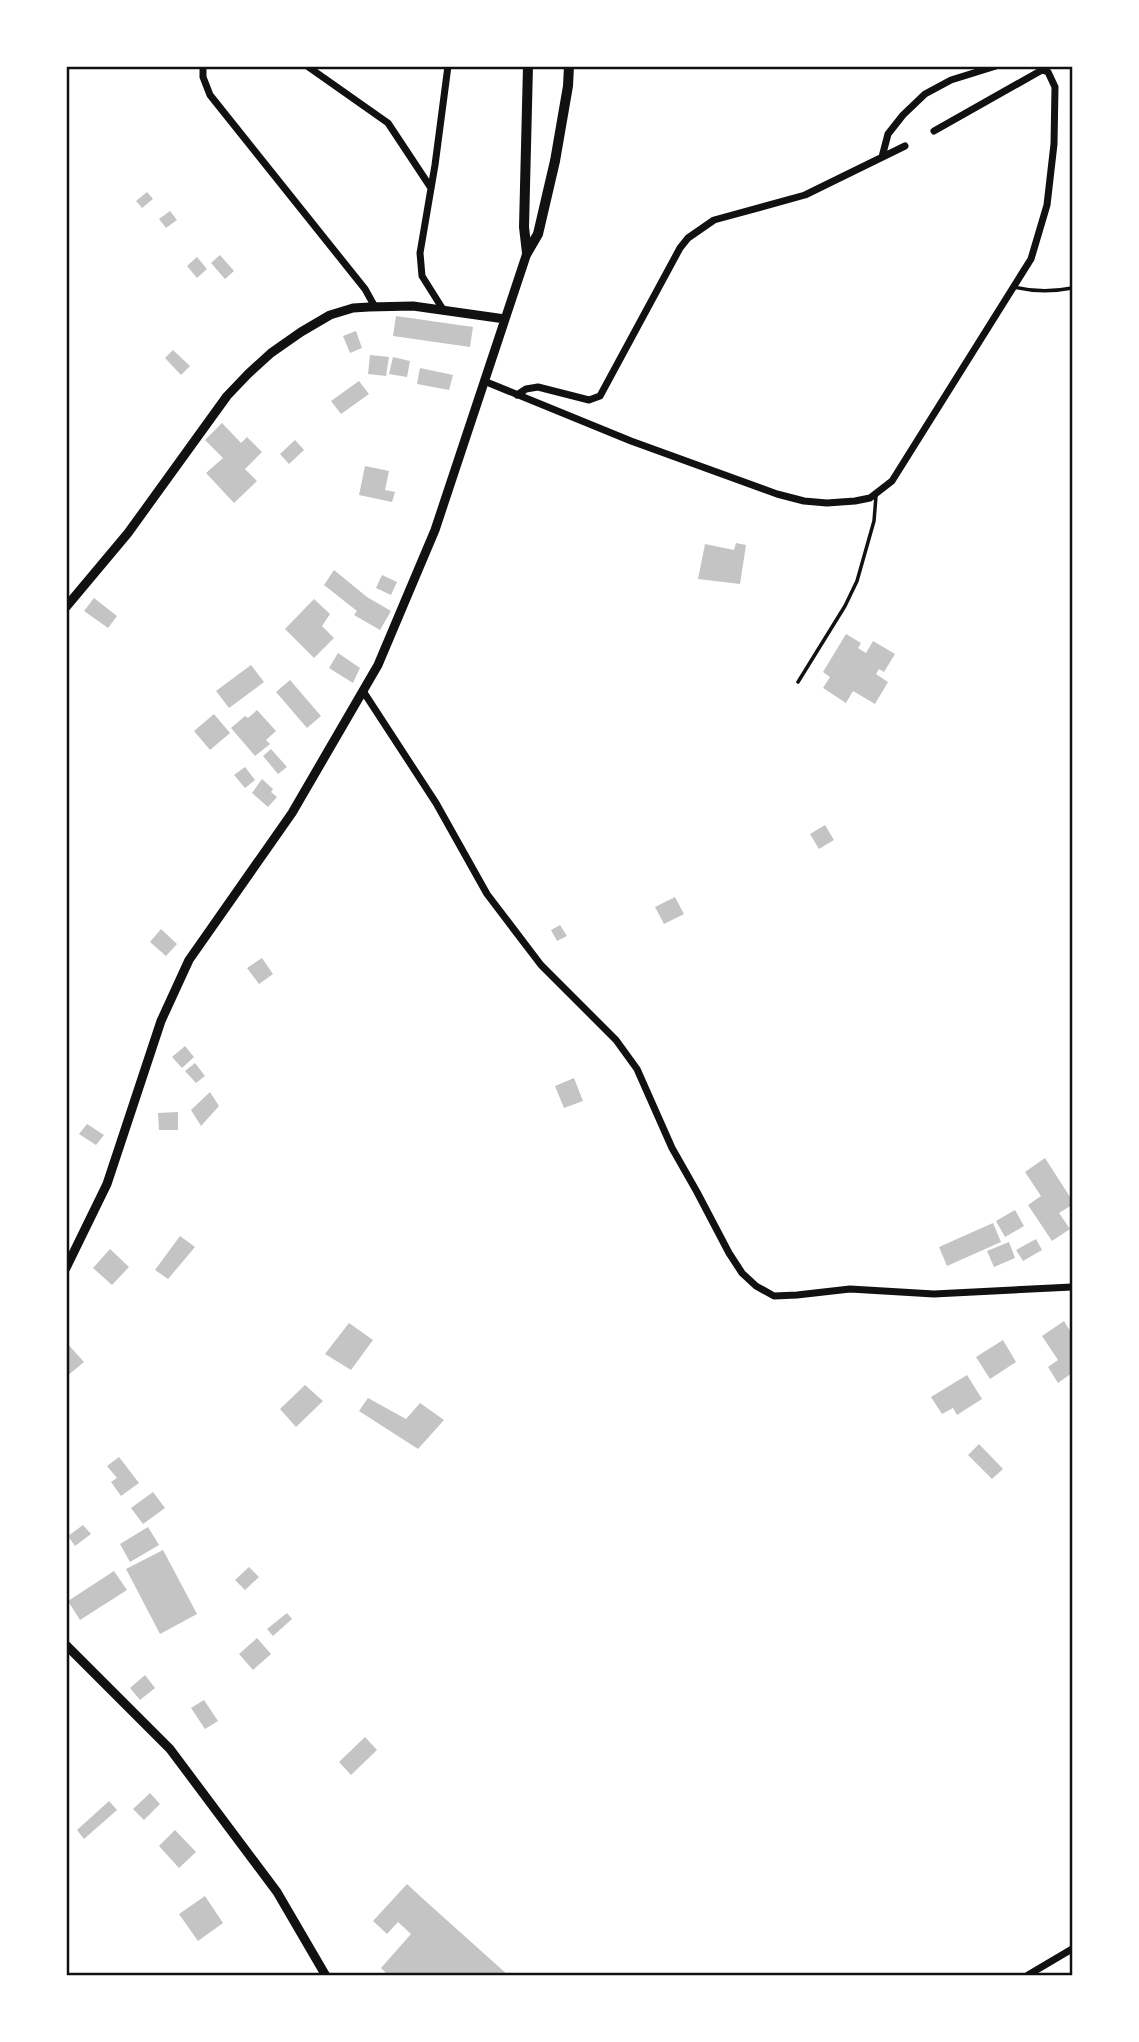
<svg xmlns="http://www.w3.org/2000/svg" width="1139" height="2042" font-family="Arial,sans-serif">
	<rect width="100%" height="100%" fill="#fff"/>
	<!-- building -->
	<path fill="#c4c4c4" d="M147,192L153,199L142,208L136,201Z
		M170,211L177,220L166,228L159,219Z
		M220,255L234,271L225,279L211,263Z
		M197,257L207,269L197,278L187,266Z
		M396,316L473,327L470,347L393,336Z
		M356,331L362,348L350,353L343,336Z
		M173,350L190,366L181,375L165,358Z
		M370,355L389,357L386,376L368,374Z
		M393,357L410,361L407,377L389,374Z
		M420,368L453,375L449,390L417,384Z
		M359,381L369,394L341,414L331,401Z
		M222,423L241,443L247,437L262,452L245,469L257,481L234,503L206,473L223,458L205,440Z
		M295,440L304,450L289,464L280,454Z
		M365,466L389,471L385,490L395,492L392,502L359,495Z
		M736,543L746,545L740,584L698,579L705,544L734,550Z
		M334,570L367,597L391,611L380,630L354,615L357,611L324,585Z
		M382,575L397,582L391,595L376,588Z
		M94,598L117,616L108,628L84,611Z
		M314,599L330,614L322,626L334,638L314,658L285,629Z
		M846,634L861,643L858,648L866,653L873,641L895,654L884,672L879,669L876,674L888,682L875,704L853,691L846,703L823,688L830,677L823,672Z
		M338,653L360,668L353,683L329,668Z
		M251,665L264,682L229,708L216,691Z
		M290,680L321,716L307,728L276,692Z
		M257,710L276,731L266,740L270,744L255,756L231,728L245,716L248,718Z
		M214,714L230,733L210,750L194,731Z
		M271,749L287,767L278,774L263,756Z
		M245,767L255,780L245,788L234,775Z
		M262,779L273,789L271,792L277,797L268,807L252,793Z
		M825,825L834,840L819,849L810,834Z
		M675,897L684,914L664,924L655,907Z
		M560,925L567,936L557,941L551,930Z
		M161,929L177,944L166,956L150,942Z
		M262,958L273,974L259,984L247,968Z
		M185,1046L194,1057L182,1068L172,1057Z
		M195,1063L205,1076L196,1083L185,1071Z
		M574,1078L583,1101L564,1108L555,1086Z
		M210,1092L219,1106L201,1126L191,1110Z
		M178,1112V1130H159L158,1113Z
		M87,1124L104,1135L96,1145L79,1134Z
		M1045,1158L1072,1200V1205L1059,1213L1070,1229L1052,1241L1028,1205L1041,1196L1025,1172Z
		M1015,1210L1024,1226L1005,1237L996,1221Z
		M993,1223L1001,1242L947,1266L939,1247Z
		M180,1236L195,1247L168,1279L155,1270Z
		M1036,1239L1042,1250L1023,1261L1016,1250Z
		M1009,1242L1015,1258L994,1267L987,1251Z
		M110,1249L129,1267L112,1285L93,1268Z
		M1064,1321L1072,1334V1373L1058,1383L1048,1367L1058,1360L1042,1336Z
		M349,1323L373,1340L351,1370L325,1354Z
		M1003,1340L1016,1362L990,1379L976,1357Z
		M66,1342L84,1362L66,1377Z
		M967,1375L982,1399L957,1415L953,1408L942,1414L931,1397Z
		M305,1385L323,1401L296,1427L280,1409Z
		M368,1398L406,1419L420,1403L444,1420L418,1449L359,1411Z
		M979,1444L1003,1469L992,1479L968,1455Z
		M119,1457L139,1483L121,1496L111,1482L117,1478L107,1466Z
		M153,1492L165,1508L143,1524L131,1508Z
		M83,1525L91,1534L75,1546L68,1536Z
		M148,1527L159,1545L130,1562L120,1544Z
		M163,1550L197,1614L160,1634L126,1569Z
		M249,1567L259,1577L245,1590L235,1580Z
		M114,1571L127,1590L80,1620L68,1601Z
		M287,1613L292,1619L273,1636L267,1629Z
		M257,1638L271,1654L253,1670L239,1654Z
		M145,1675L155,1688L140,1700L130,1688Z
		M204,1700L218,1721L205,1729L191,1708Z
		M365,1737L377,1750L351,1775L339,1762Z
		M150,1793L160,1804L144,1820L133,1809Z
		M109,1801L117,1810L84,1839L77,1830Z
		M175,1830L196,1852L179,1868L159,1846Z
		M407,1884L421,1897L509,1976H389L381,1968L411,1934L398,1922L387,1934L373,1921Z
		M205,1896L223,1923L198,1941L179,1914Z"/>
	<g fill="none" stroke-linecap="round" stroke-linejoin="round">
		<!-- service -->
		<path stroke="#111" stroke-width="3.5" d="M1014,287C1034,292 1052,292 1072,288
			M798,682L845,606L857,581L874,521L876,496"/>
		<!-- minor -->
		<path stroke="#111" stroke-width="7" d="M203,66V77L210,95L365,289L375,307
			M307,66L388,123L431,188
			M882,157L888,134L903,115L925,94L951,80L996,66
			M444,311L422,276L420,253L435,165L448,66
			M484,381L631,441L777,494L804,501L827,503L855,501L870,498L892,481L1031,259L1047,205L1054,144L1055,87L1048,72L1042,70L934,131
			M517,395L526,389L538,387L589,400L600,396L680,248L688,238L714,220L805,195L905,146
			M363,691L436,803L487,894L541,965L616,1040L637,1069L672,1148L697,1192L729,1253L742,1273L756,1286L774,1296L797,1295L850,1289L934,1294L1072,1287
			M1028,1975L1072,1949"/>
		<!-- tertiary -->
		<path stroke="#111" stroke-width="9" d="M66,607L128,533L227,396L248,374L271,353L301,332L330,315L353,308L369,307L413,306L505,319
			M66,1268L107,1184L161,1021L189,960L292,813L378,665L435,530L527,253
			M66,1645L170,1749L277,1892L326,1976"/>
		<!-- secondary -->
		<path stroke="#111" stroke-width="10" d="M527,253L538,234L555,161L568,86L569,66
			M527,253L524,227L528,66"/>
	</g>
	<!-- border -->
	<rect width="1139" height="2042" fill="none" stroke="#ffffff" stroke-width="136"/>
	<rect x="68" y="68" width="1003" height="1906" fill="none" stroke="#111" stroke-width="2.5"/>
</svg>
